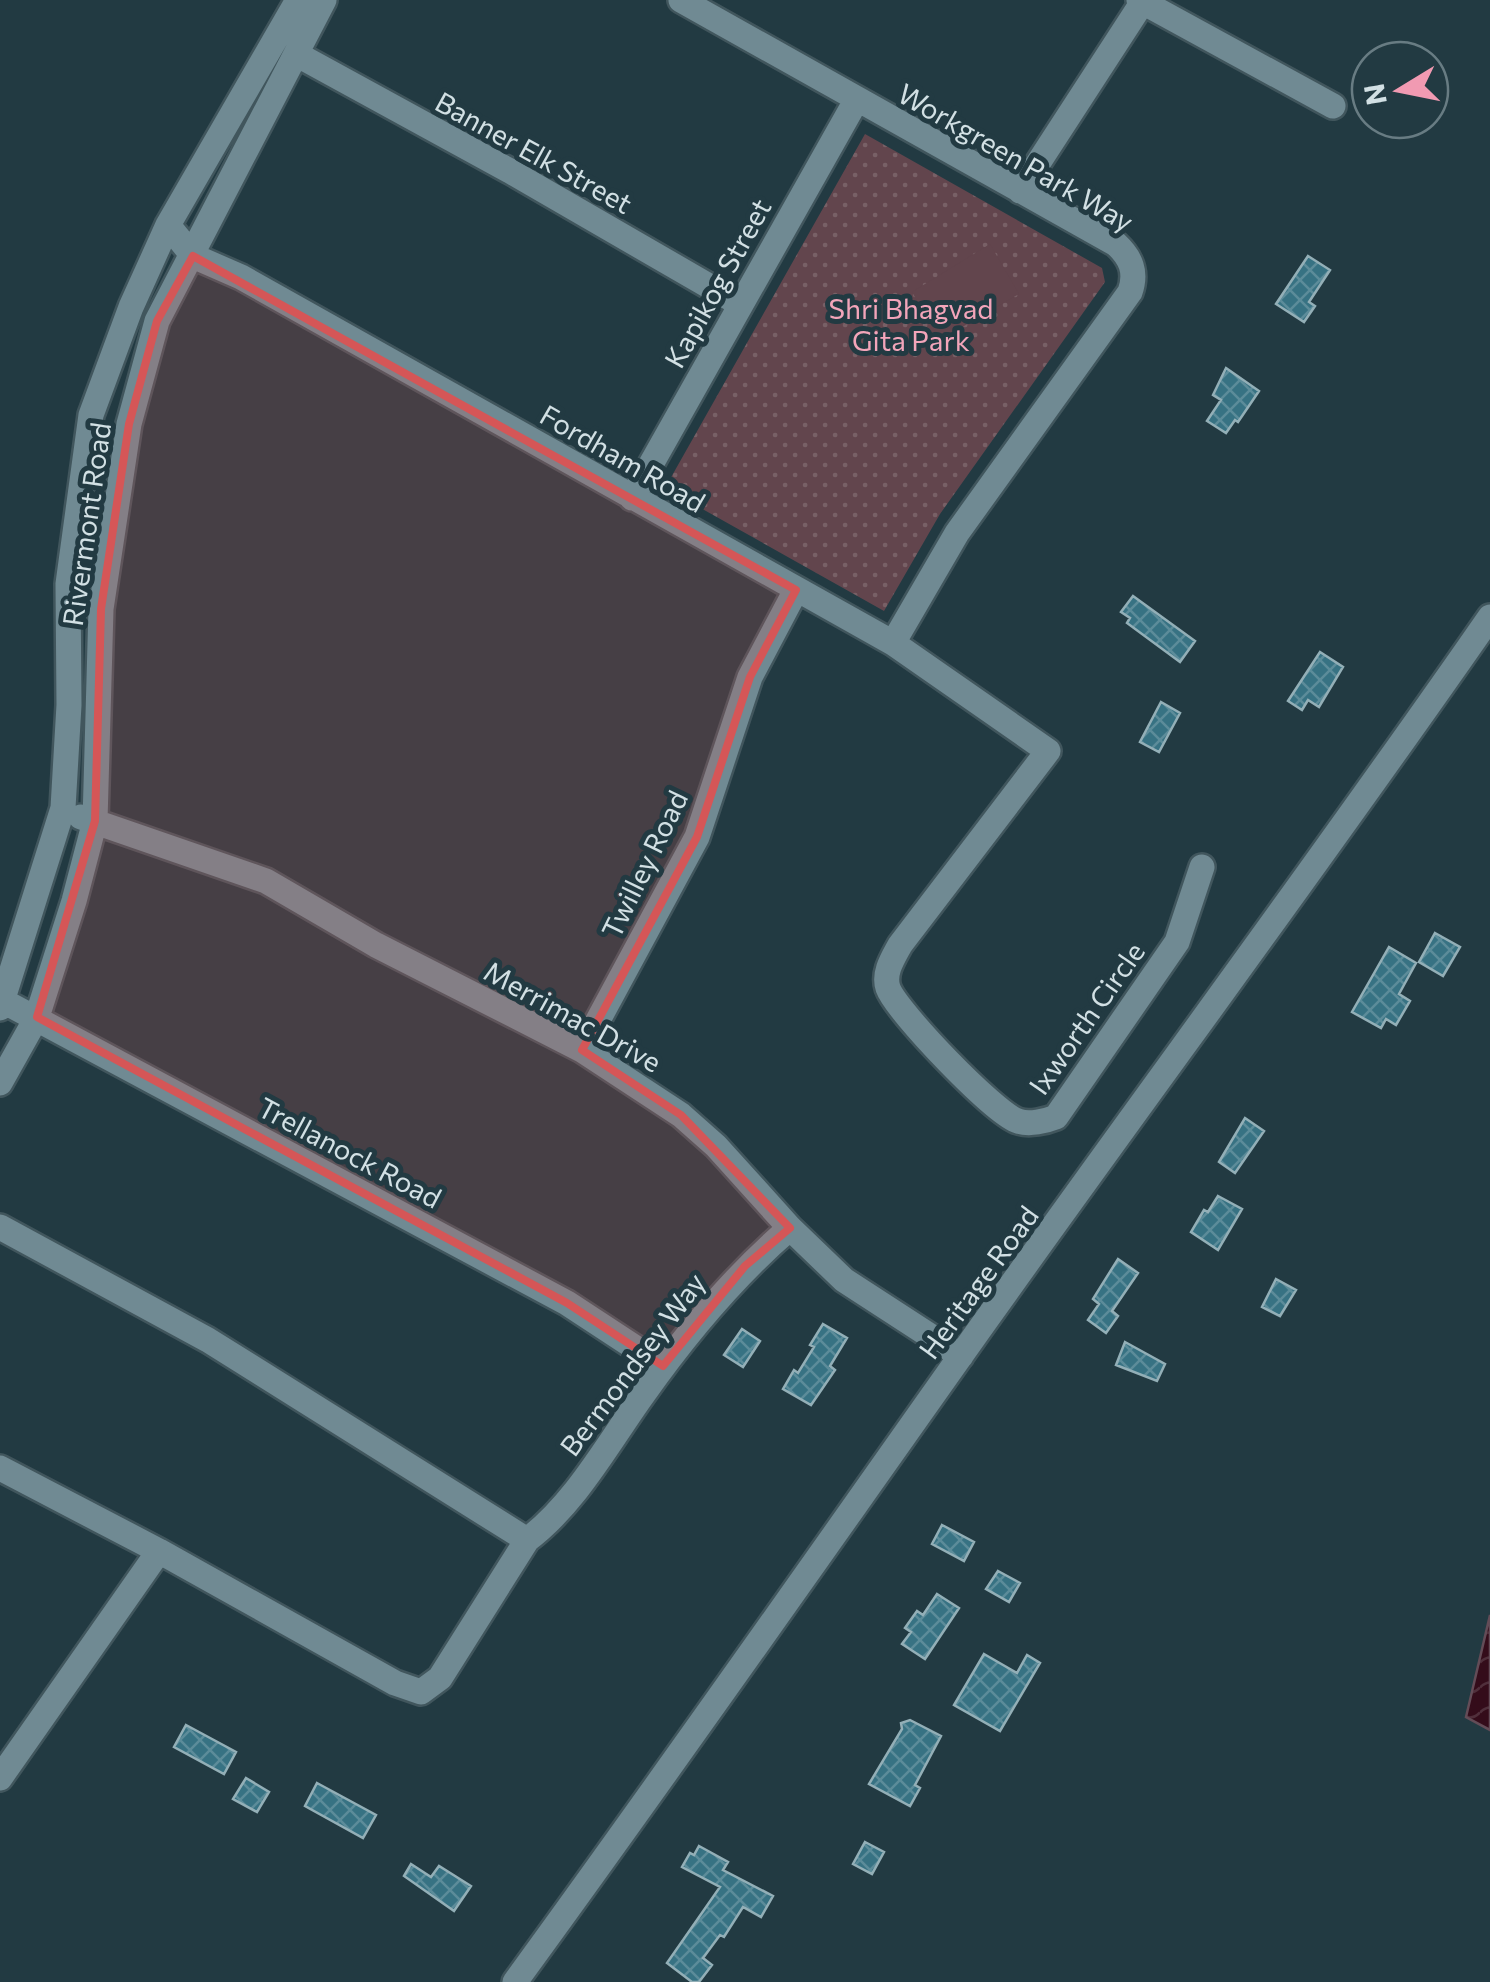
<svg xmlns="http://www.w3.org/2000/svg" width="1490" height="1982" font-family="Commissioner,sans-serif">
	<defs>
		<pattern id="grass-dots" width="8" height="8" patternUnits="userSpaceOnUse" patternTransform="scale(2.5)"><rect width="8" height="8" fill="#62454d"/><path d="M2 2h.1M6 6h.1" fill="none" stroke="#786066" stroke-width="1.8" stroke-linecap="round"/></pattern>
		<pattern id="water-waves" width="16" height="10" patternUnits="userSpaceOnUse" patternTransform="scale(2.5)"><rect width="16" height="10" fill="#340c1a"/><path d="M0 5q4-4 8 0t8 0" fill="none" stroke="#502f3b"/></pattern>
		<pattern id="building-cross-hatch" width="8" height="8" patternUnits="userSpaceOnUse" patternTransform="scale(2.5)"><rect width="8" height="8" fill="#377283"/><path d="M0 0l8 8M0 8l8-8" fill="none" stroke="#5c8c9a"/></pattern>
	</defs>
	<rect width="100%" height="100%" fill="#223a42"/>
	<!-- grass -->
	<path fill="url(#grass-dots)" d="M865,134L1102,268L1105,282L940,514L884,611L665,488Z"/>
	<!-- garden -->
	<path fill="#62454d" d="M990,244L1019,294L940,340L912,292Z"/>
	<!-- water -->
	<path fill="url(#water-waves)" stroke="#634c57" stroke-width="2.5" d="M1490,1615V1730L1466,1717Z"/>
	<!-- building -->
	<path fill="url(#building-cross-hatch)" stroke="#93afb7" stroke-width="2.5" d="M1308,256L1330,270L1309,302L1315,306L1304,322L1276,304Z
		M1226,368L1259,391L1238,422L1235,420L1226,433L1207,421L1221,400L1213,395Z
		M1133,596L1195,641L1180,662L1127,623L1130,618L1121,612Z
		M1320,652L1343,667L1319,707L1308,700L1302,710L1288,701Z
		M1161,702L1180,713L1159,752L1140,742Z
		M1435,933L1460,947L1443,976L1419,962Z
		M1389,947L1416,963L1399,994L1410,1001L1396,1025L1386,1019L1381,1028L1352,1012Z
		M1245,1118L1264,1131L1235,1173L1219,1162Z
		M1218,1196L1242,1209L1218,1250L1191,1232L1204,1210L1208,1212Z
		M1118,1259L1138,1273L1112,1311L1118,1316L1106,1333L1088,1320L1099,1304L1093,1299Z
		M1276,1279L1296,1290L1280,1316L1262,1307Z
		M823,1324L847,1338L830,1366L835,1370L811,1405L783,1389L794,1370L798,1373L814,1347L810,1345Z
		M742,1329L760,1341L743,1367L724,1355Z
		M1125,1342L1165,1364L1157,1381L1116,1365Z
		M942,1525L974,1542L964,1561L932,1544Z
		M998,1571L1020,1583L1009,1602L986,1589Z
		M937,1594L959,1608L925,1659L902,1644L911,1632L905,1628L917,1611L923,1615Z
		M984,1654L1017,1673L1027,1655L1040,1663L1000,1731L954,1705Z
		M910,1720L941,1736L915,1785L920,1788L910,1806L869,1784L902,1729L901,1723Z
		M186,1725L236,1752L224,1774L174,1747Z
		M246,1778L269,1792L257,1812L233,1799Z
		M317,1783L376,1815L363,1838L305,1806Z
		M865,1842L884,1852L872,1874L853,1864Z
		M699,1846L728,1862L723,1870L773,1896L761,1917L743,1907L724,1937L720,1935L703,1958L712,1965L699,1982H692L667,1963L720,1887L682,1867L690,1853L694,1855Z
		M411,1864L431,1877L439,1866L471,1886L454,1911L404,1876Z"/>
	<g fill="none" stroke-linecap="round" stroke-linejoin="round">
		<defs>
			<path id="minor" d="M681,0L1116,244C1131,258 1137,272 1130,292L957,533L893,643
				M1139,0L1333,106
				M298,55L510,171L740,304
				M1020,191L1144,0
				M168,225L193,256L241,277L893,643L1048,751L900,945C893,958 883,973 888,988C896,1011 995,1114 1018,1121C1029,1125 1046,1121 1056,1117L1177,942L1202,867
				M632,498L857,99
				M81,817L266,881L376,945L582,1050L681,1115L716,1146L790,1228L844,1280L961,1356
				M3,1001L567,1303L663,1366
				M0,1008L63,808L69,705L68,584L91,415L131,307L168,225L298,0
				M582,1050L697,837L750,677L796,590
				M0,1083L37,1017L74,901L95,821L101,609L129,424L157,321L324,0
				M0,1227L208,1340L527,1540L440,1678L421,1692L395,1683L159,1551L0,1468
				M527,1540C575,1504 607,1445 642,1396C685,1335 733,1277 790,1228
				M0,1778L159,1551
				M515,1982C674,1764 828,1543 984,1323C1152,1087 1325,855 1490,617"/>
		</defs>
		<!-- minor casing -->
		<use href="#minor" stroke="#41565d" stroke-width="30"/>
		<!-- minor -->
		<use href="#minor" stroke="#708a93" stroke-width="25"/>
	</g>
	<!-- marked area -->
	<path fill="#d55657" fill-opacity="0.2" stroke="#d55657" stroke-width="8" stroke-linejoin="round" d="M193,256L796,590L750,677L697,837L582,1050L681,1115L790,1228L745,1266L663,1366L567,1303L37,1017L95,821L101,609L129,424L157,321Z"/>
	<g text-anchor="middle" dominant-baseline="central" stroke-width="10" stroke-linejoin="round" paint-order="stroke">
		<!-- street labels -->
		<g font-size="28" fill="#d2e0e4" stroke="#223a42">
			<text transform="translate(534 152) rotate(29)">Banner Elk Street</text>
			<text transform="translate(1016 157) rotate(30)">Workgreen Park Way</text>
			<text transform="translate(717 283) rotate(-61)">Kapikog Street</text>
			<text transform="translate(623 458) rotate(30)">Fordham Road</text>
			<text transform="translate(86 524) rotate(-82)">Rivermont Road</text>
			<text transform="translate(644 864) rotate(-64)">Twilley Road</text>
			<text transform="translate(573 1016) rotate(29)">Merrimac Drive</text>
			<text transform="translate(1086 1018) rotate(-55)">Ixworth Circle</text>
			<text transform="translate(350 1152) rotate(28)">Trellanock Road</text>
			<text transform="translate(978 1282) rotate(-54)">Heritage Road</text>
			<text transform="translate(632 1364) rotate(-53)">Bermondsey Way</text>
		</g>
		<!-- park labels -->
		<g font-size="28" fill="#f3a5ba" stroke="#223a42">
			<text x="911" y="308">Shri Bhagvad<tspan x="911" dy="32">Gita Park</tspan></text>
		</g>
	</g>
	<!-- north arrow -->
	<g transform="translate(1400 90) rotate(260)"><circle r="48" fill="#223a42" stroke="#687c83" stroke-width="2.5"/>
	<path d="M0-8L18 38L0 25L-18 38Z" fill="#f19ab2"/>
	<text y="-15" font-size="28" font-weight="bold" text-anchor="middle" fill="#d2e0e4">N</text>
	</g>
</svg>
